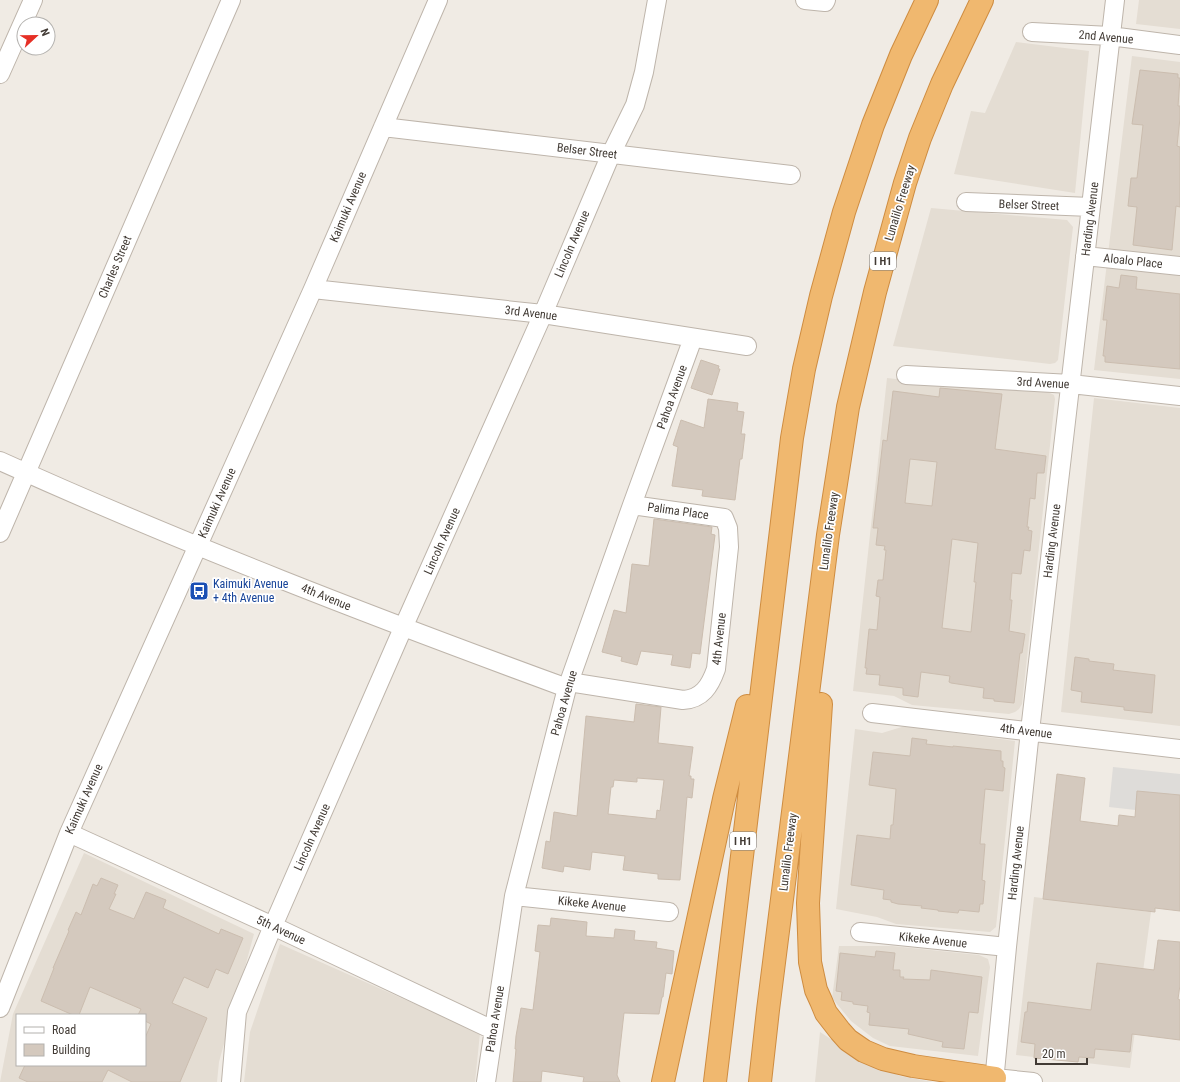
<svg xmlns="http://www.w3.org/2000/svg" width="1180" height="1082" font-family="'Roboto Condensed',sans-serif">
	<rect width="100%" height="100%" fill="#f0ebe4"/>
	<!-- residential -->
	<path fill="#e4ddd3" fill-rule="evenodd" d="M1139,0H1180V29L1136,24Z
		M1016,42L1089,51L1075,193L954,174L971,111L985,113Z
		M1132,56L1180,62V379L1094,370Z
		M931,208L1067,220L1073,227L1058,360L1055,363L1050,364L893,346Z
		M887,378L932,383L1048,392L1054,395L1055,399L1022,704L1019,709L1015,712L1009,714L912,705L894,696L853,691Z
		M1094,398L1180,408V726L1061,712Z
		M905,726L1015,741L996,927L990,932L896,924L877,917L836,909L855,729L882,733Z
		M84,853L254,934L219,1062L217,1082H0L13,1014ZM17,1015H145V1065H17Z
		M1034,897L1151,912L1130,1068L1016,1055Z
		M280,944L480,1033L475,1082H244L250,1032Z
		M839,946H892L979,955L988,959L990,967L978,1056L890,1046L873,1038L851,1021L832,998Z
		M820,1032L849,1051L884,1069L900,1076L933,1082H815Z"/>
	<!-- parking -->
	<path fill="#dedcd9" d="M1113,767L1180,774V815L1109,807Z"/>
	<!-- building -->
	<path fill="#d4c9be" stroke="#cbbdaf" fill-rule="evenodd" d="M1140,70L1178,74V78H1180L1178,106H1180V118L1177,146L1180,147V207L1176,206L1172,250L1133,245L1137,207L1128,206L1131,178H1137L1143,125L1132,124Z
		M1121,275L1137,277L1136,289L1180,294V369L1105,362V356H1103L1107,320H1103L1107,286L1119,288Z
		M701,360L719,366L718,369H720L712,395L691,388Z
		M940,388L1002,394L995,449L1046,456L1044,473H1037L1035,499L1030,498L1027,527H1029L1028,530L1032,531L1030,551L1024,550L1021,574L1012,573L1010,600H1012L1009,631L1025,634L1022,653H1020L1014,703L994,701V699L983,698L984,688L951,683L949,682L950,676L921,672L918,697L903,695V688L879,685L880,675L866,674L867,668H865L869,629L877,630L880,597L876,596L878,580H883L886,550H884L885,546L876,545L878,528H873L883,440L887,441L893,391L939,397ZM910,459L937,462L932,506L905,503ZM952,539L978,543L974,582H976L971,632L942,628Z
		M708,399L738,403L737,411L744,412L741,434H745L742,459H740L735,500L702,496L703,490L672,486L678,447L673,445L681,420L704,428Z
		M654,519L712,527L711,534L715,535L700,654L692,653L690,668L671,665L673,655L641,651L637,665L621,661L622,657L602,652L614,610L626,613L632,564L649,566Z
		M1075,657L1089,659V661L1114,664L1113,670L1155,675L1152,713L1124,710V707L1081,702L1082,692L1071,690Z
		M636,704L661,707L658,743L693,747L689,776H691V779H694L692,798L687,797L680,880L658,879V874L623,870L625,856L592,852L590,870L564,866L563,872L542,868L546,841L550,842L554,812L577,816L586,716L634,722ZM637,778L664,780L660,811L657,810L656,819L608,814L611,787H613L614,780L637,782Z
		M912,738L927,740L926,744L953,747V746L1001,751V761H1003V767L1005,768L1003,791L985,789L980,844H985L982,880L985,881L983,904H980L979,912L959,910L958,913L938,911V910L921,908L922,906L898,904L891,902V900L883,899L884,890L851,885L857,835L890,839L891,825H893L896,789L869,785L873,752L910,756Z
		M1057,774L1085,778L1080,821L1118,826L1119,815L1135,817L1137,791L1180,795V911L1155,908V912L1043,899Z
		M101,878L118,885L114,894H116L109,909L134,919L146,892L166,900L163,908L219,934L221,929L243,938L228,974L216,969L208,988L184,977L172,1003L207,1018L180,1082H132L108,1070L102,1082H28L19,1078L25,1065H145V1038L151,1024L145,1021V1015H138L141,1009L90,987L79,1015H73L41,1001L54,968H53L69,931L68,930L76,912L81,915L93,884L97,886Z
		M551,918L587,922L586,936L614,938L615,929L635,931L634,940L657,942L656,948L674,951L672,974L666,973L663,997H662L659,1014L624,1013L617,1075L620,1082H583L584,1077L542,1071L541,1082H513L516,1049H515L516,1036L521,1008L533,1010L540,952L535,951L538,925L550,926Z
		M1158,940L1180,942V985L1178,999L1180,1000V1040L1132,1034L1130,1052L1095,1049L1094,1058L1079,1057L1078,1062L1034,1058L1035,1044L1021,1042L1025,1012H1027L1028,1002L1091,1010L1097,963L1154,970Z
		M876,951L895,953L893,970H900V977H904L903,979L930,980L931,970L982,977L978,1013L969,1012L964,1049L942,1047L943,1042L908,1034L909,1029L869,1025L870,1013L867,1012L868,1006L853,1004V1002L841,1000L842,992L836,991L840,953L875,957Z"/>
	<g fill="none" stroke-linecap="round" stroke-linejoin="round">
		<defs>
			<path id="minor" d="M805,0L825,2L826,0
				M1032,32L1110,36L1180,45
				M0,74L33,0
				M383,127L791,175
				M966,202L1091,207
				M1085,256L1180,266
				M313,289L543,314L747,346
				M906,375L1071,384L1180,396
				M0,461C186,545 376,618 567,688
				M0,533L231,0
				M569,682L683,700C702,699 710,686 716,669L729,547L728,528L724,518L632,505
				M872,713L1180,749
				M69,833L273,926L493,1030
				M514,896L669,912
				M860,932L1007,947
				M0,1008L69,833L313,289L438,0
				M995,1078L1033,1082
				M231,1082L237,1012L273,926L403,628L543,314L611,154L635,105L644,72L657,0
				M486,1082L514,896L567,688L632,505L693,338
				M994,1082L1007,947L1030,731L1115,0"/>
			<path id="highway" d="M821,704L808,903L810,962L816,990L821,1001L826,1013L840,1031L848,1040L864,1051L883,1059L913,1066L995,1078
				M663,1082L724,799L747,706
				M715,1082L792,438L804,369L821,296L844,212L873,125L901,55L927,0
				M760,1082L768,1010L828,535L848,407L875,292L905,183L920,138L942,84L982,0"/>
		</defs>
		<!-- minor casing -->
		<use href="#minor" stroke="#beb5ab" stroke-width="20"/>
		<!-- highway casing -->
		<use href="#highway" stroke="#ce8c40" stroke-width="24"/>
		<!-- minor -->
		<use href="#minor" stroke="#fff" stroke-width="18"/>
		<!-- highway -->
		<use href="#highway" stroke="#f0b86f" stroke-width="22"/>
	</g>
	<!-- icons -->
	<defs>
		<symbol id="bus-square" viewBox="-11 -11 22 22"><rect x="-9" y="-9" width="18" height="18" rx="4" fill="#1a4fb4" stroke="#fff"/><path d="M-5-6H5V4H4V6H2V4H-2V6H-4V4H-5ZM-3.5-4V0h7V-4ZM-3.5 1.2v1.5H-2V1.2ZM2 1.2v1.5H3.5V1.2Z" fill="#fff"/></symbol>
	</defs>
	<g fill-rule="evenodd">
		<use href="#bus-square" x="188" y="580" width="22" height="22"/>
	</g>
	<g text-anchor="middle" dominant-baseline="central" stroke-width="3.5" stroke-linejoin="round" paint-order="stroke">
		<!-- shield labels -->
		<g fill="#fff" stroke="#7b7672" stroke-width="1">
			<rect x="870" y="252" width="26" height="18" rx="3"/>
			<rect x="730" y="832" width="26" height="18" rx="3"/>
		</g>
		<g font-size="11" font-weight="bold" fill="#423b35">
			<text x="883" y="261">I H1</text>
			<text x="743" y="841">I H1</text>
		</g>
		<!-- street labels -->
		<g font-size="12" fill="#423b35" stroke="#fff">
			<text transform="translate(1106 37) rotate(5)">2nd Avenue</text>
			<text transform="translate(587 151) rotate(7)">Belser Street</text>
			<text transform="translate(900 203) rotate(-73)">Lunalilo Freeway</text>
			<text transform="translate(1029 205) rotate(2)">Belser Street</text>
			<text transform="translate(348 207) rotate(-67)">Kaimuki Avenue</text>
			<text transform="translate(1090 219) rotate(-83)">Harding Avenue</text>
			<text transform="translate(572 244) rotate(-67)">Lincoln Avenue</text>
			<text transform="translate(1133 261) rotate(6)">Aloalo Place</text>
			<text transform="translate(115 267) rotate(-67)">Charles Street</text>
			<text transform="translate(531 313) rotate(7)">3rd Avenue</text>
			<text transform="translate(1043 383) rotate(3)">3rd Avenue</text>
			<text transform="translate(672 397) rotate(-70)">Pahoa Avenue</text>
			<text transform="translate(217 503) rotate(-66)">Kaimuki Avenue</text>
			<text transform="translate(678 511) rotate(8)">Palima Place</text>
			<text transform="translate(829 531) rotate(-82)">Lunalilo Freeway</text>
			<text transform="translate(442 541) rotate(-66)">Lincoln Avenue</text>
			<text transform="translate(1052 541) rotate(-83)">Harding Avenue</text>
			<text transform="translate(326 597) rotate(22)">4th Avenue</text>
			<text transform="translate(719 639) rotate(-84)">4th Avenue</text>
			<text transform="translate(564 703) rotate(-74)">Pahoa Avenue</text>
			<text transform="translate(1026 731) rotate(7)">4th Avenue</text>
			<text transform="translate(84 799) rotate(-66)">Kaimuki Avenue</text>
			<text transform="translate(312 837) rotate(-66)">Lincoln Avenue</text>
			<text transform="translate(788 852) rotate(-83)">Lunalilo Freeway</text>
			<text transform="translate(1016 863) rotate(-84)">Harding Avenue</text>
			<text transform="translate(592 904) rotate(6)">Kikeke Avenue</text>
			<text transform="translate(281 930) rotate(25)">5th Avenue</text>
			<text transform="translate(933 940) rotate(6)">Kikeke Avenue</text>
			<text transform="translate(495 1019) rotate(-81)">Pahoa Avenue</text>
		</g>
		<!-- transit labels -->
		<g font-size="12" fill="#164399" stroke="#fff" text-anchor="start">
			<text x="213" y="584">Kaimuki Avenue<tspan x="213" dy="14">+ 4th Avenue</tspan></text>
		</g>
	</g>
	<!-- legend -->
	<rect x="16" y="1014" width="130" height="52" fill="#ffffff" stroke="#b3b1ae"/>
	<rect x="24" y="1027" width="20" height="6" fill="#ffffff" stroke="#b3b1ae"/>
	<text x="52" y="1034" font-size="12" fill="#423b35">Road</text>
	<rect x="24" y="1044" width="20" height="12" fill="#d4c9be" stroke="#b3b1ae"/>
	<text x="52" y="1054" font-size="12" fill="#423b35">Building</text>
	<!-- north arrow -->
	<g transform="translate(36 36) rotate(68)"><circle r="19" fill="#ffffff" stroke="#b3b1ae"/>
	<path d="M0-3L7 15L0 10L-7 15Z" fill="#e62f25"/>
	<text y="-6" font-size="11" font-weight="bold" text-anchor="middle" fill="#423b35">N</text>
	</g>
	<!-- scale -->
	<path d="M1036 1058v6h51v-6" fill="none" stroke="#423b35" stroke-width="2"/>
	<text x="1042" y="1058" font-size="12" fill="#423b35" stroke="#ffffff" stroke-width="3" paint-order="stroke">20 m</text>
</svg>
